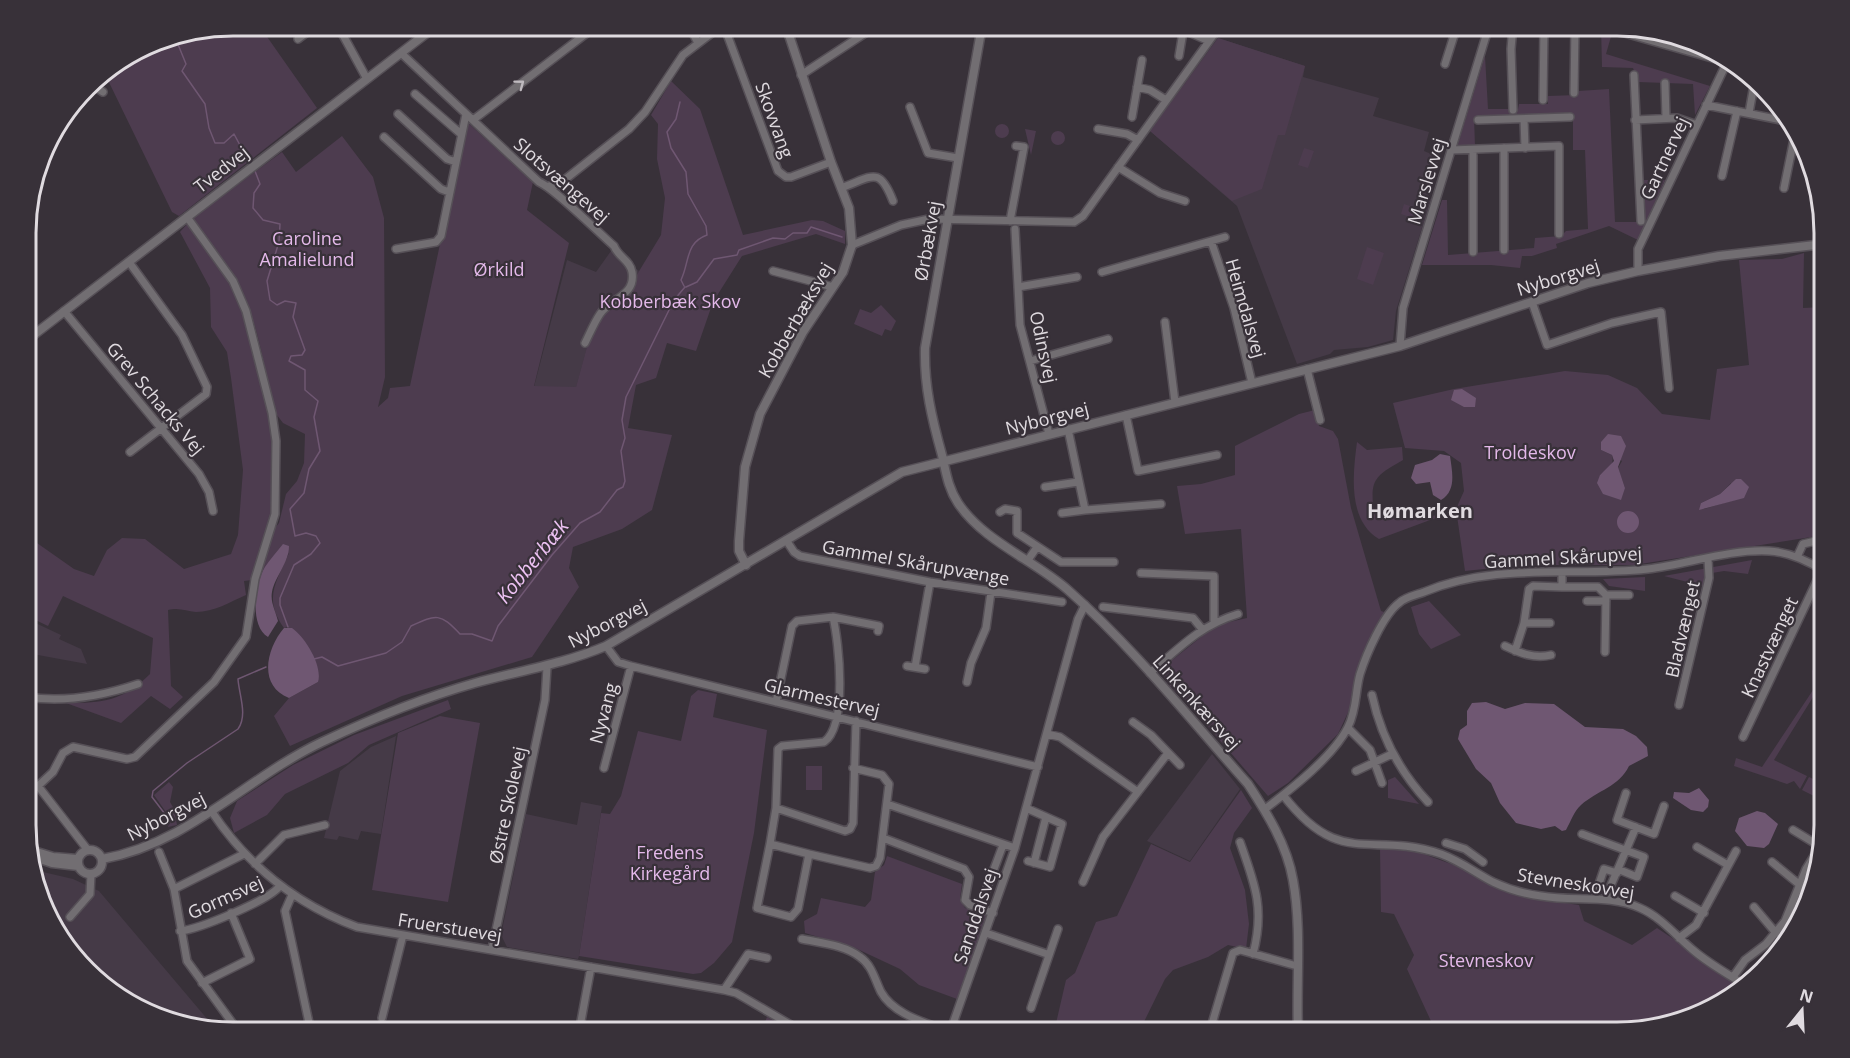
<svg xmlns="http://www.w3.org/2000/svg" width="1850" height="1058" font-family="'Open Sans',sans-serif">
	<rect width="100%" height="100%" fill="#383139"/>
	<!-- built -->
	<path fill="#453a47" d="M1218,38L1305,66L1303,77L1379,98L1373,116L1429,132L1424,151L1439,157L1428,198L1431,199L1396,311L1393,340L1368,347L1334,350L1330,354L1297,364L1237,206L1150,131Z
		M611,251L639,271L627,292L597,311L576,388L534,387L567,260L596,272Z
		M27,619L61,635L59,639L81,649L87,664L27,653Z
		M396,736L381,834L361,831L358,840L339,836L337,840L324,838L340,771L371,747Z
		M1212,754L1240,789L1190,861L1147,841Z
		M581,802L602,806L579,956L578,959L507,947L501,935L526,814L577,825Z
		M33,866L43,872L73,879L99,891L214,1027L129,1004L60,940Z"/>
	<!-- green -->
	<path fill="#4d3c4f" fill-rule="evenodd" d="M233,26H257L263,31L317,108L179,216L172,212L104,72L154,41Z
		M1018,26H1042L1040,34L1021,31Z
		M1601,26H1614L1606,54L1710,86L1695,115L1693,84L1638,82L1633,68L1602,67Z
		M1218,38L1305,66L1285,135H1278L1262,189L1232,201L1150,131Z
		M1485,56L1488,109H1518L1519,104H1548V96L1577,95L1578,91L1609,89L1615,222H1643V180H1665L1638,240L1609,226L1556,244L1557,248L1532,256H1522L1520,268L1491,265H1422L1442,200H1447L1448,255L1534,248L1535,238L1561,236L1566,231L1588,229L1585,150H1573V115L1474,117L1475,146L1457,147Z
		M671,81L700,109L743,235L812,220L823,221L845,231V244L816,234L742,256L713,302L696,351L667,343L656,378L636,385L628,428L672,435L652,510L622,529L573,547L569,568L579,587L532,657L402,696L290,746L274,716L289,698L318,682L288,627L284,628C263,599 276,582 289,553L257,590L255,587L274,529L279,523L286,494L297,481L304,463L305,434L283,423L274,411C266,376 258,321 241,291C227,265 203,246 192,218L282,152L296,172L342,136L373,177L384,218L385,377L378,407L388,398L390,388L410,386L466,121L533,182L527,210L569,243L534,386L576,387L597,310L627,291L661,235L665,198L657,159L658,124L651,115Z
		M995 131a7 7 0 1 1 14 0a7 7 0 1 1-14 0Z
		M1025,129L1036,131L1031,155Z
		M1051 138a7 7 0 1 1 14 0a7 7 0 1 1-14 0Z
		M1304,148L1314,151L1308,168L1298,165Z
		M1404,204L1419,209L1416,219L1401,214Z
		M188,223L231,282L244,311L270,413L273,442L272,516L252,580L244,581L246,595C230,602 214,612 196,612C186,611 179,607 168,610L171,686L183,697L170,709L151,696L121,723L66,703C103,703 123,701 150,674L153,638L63,596L48,626L27,616V536L74,569L94,576L107,550L122,538L145,539L184,569L231,554L238,535L243,470L231,378L227,352L211,327L210,288L180,232Z
		M1367,247L1384,253L1373,285L1357,279Z
		M1804,253L1803,308L1824,307V456H1820L1824,463V535L1634,565H1522L1465,571L1456,509L1464,491L1461,463L1444,451L1405,448L1393,403L1454,389L1565,371L1608,375L1637,388L1662,414L1710,420L1717,369L1749,365L1739,260L1782,259ZM1601,442L1622,461L1618,468L1625,488L1600,475C1607,469 1615,466 1612,455L1601,450ZM1731,483L1734,500L1704,509L1701,503L1720,494Z
		M881,305L896,321L891,331L885,329L882,336L854,324L860,309L871,313Z
		M1315,410L1319,426L1333,431L1338,439L1351,508L1381,611L1384,612L1357,671L1351,706L1338,734L1288,783L1268,796L1185,700C1175,691 1164,683 1161,669L1216,625L1247,618L1241,529L1185,534L1177,486L1201,484L1235,475V446L1299,414Z
		M1357,442L1367,450L1402,447L1403,460C1373,477 1370,480 1374,514L1420,518L1449,513L1379,539C1347,520 1353,473 1357,442Z
		M1752,560L1748,574L1724,571L1706,574L1703,586L1664,576Z
		M1645,577V591L1609,586L1603,579Z
		M1429,601L1461,635L1431,649L1419,634L1411,607Z
		M1824,649L1818,689L1774,760L1807,776L1800,789L1794,781L1787,784L1734,766L1736,758L1762,767L1813,690L1812,671Z
		M698,690L717,694L713,717L767,730L754,833L732,942L714,963L701,973L693,974L579,956L601,813L610,814L621,796L638,731L681,741L691,696Z
		M448,700L451,709L369,745L348,763L285,794L267,815L234,833L230,818L237,801L293,765L354,735Z
		M440,716L480,723L448,902L372,890L398,733Z
		M806,766H822V790H806Z
		M1395,777L1419,804L1388,798V780Z
		M1809,777L1824,784V801L1802,790Z
		M169,782L173,787L170,802L174,809L177,825L168,827L170,818L154,795Z
		M1241,790L1252,808L1234,833L1230,848L1245,890L1249,924L1246,949L1228,945L1208,957L1173,970L1165,979L1139,1032H1054L1066,980L1075,973L1096,922L1117,916L1151,844L1190,862Z
		M1380,848L1418,852L1454,865L1504,890L1537,899L1579,905L1584,921L1632,945L1657,928L1741,984L1721,1004L1630,1032H1436L1407,969L1414,955L1394,914L1381,912Z
		M887,856L962,884L960,899L965,908L986,915L957,999L919,985L900,969L855,948L805,933L804,921L817,914L821,898L865,907L871,900L875,872L884,865Z
		M767,1017L794,1032H761Z"/>
	<!-- water -->
	<path fill="#6f5772" d="M1462,389L1476,398L1475,407H1464L1451,400L1454,390Z
		M1608,434L1621,436L1626,446L1618,467L1625,488L1621,500L1603,494L1597,483L1600,475L1614,461L1612,455L1601,450V442Z
		M1440,454L1450,456C1452,471 1457,491 1441,500L1433,495L1430,482L1416,484L1411,478L1415,465L1432,460Z
		M1736,479H1741L1749,487L1744,498L1699,510L1701,503L1720,494Z
		M1617 522a11 11 0 1 1 22 0a11 11 0 1 1-22 0Z
		M283,544L289,546C289,563 275,576 272,592C270,602 276,612 278,621L268,637C249,626 255,583 265,567C270,559 277,552 283,544Z
		M284,628H292C305,637 323,666 318,682L289,698C258,686 266,649 284,628Z
		M1486,702L1505,709L1525,703L1554,704L1585,727L1623,729L1636,736L1647,747L1648,756L1629,766C1619,787 1598,790 1581,805C1574,811 1571,821 1566,830L1562,831L1555,826L1541,829L1516,823L1500,803L1491,783L1476,769L1458,739L1460,730L1467,725V711L1472,703Z
		M1699,788L1709,800L1708,807L1703,812L1691,810L1673,798L1674,792L1689,793Z
		M1757,811L1765,813L1778,824L1769,844L1764,848L1747,846L1735,831L1739,818Z"/>
	<g fill="none" stroke-linecap="round" stroke-linejoin="round">
		<!-- stream -->
		<path stroke="#6f5772" stroke-width="1.5" d="M175,37L186,64L182,71L205,104L209,128L215,143H224L234,134L249,162
			M680,102L676,119L667,132L671,148L686,172L688,194L706,226L707,235C685,243 690,261 681,280L684,286
			M255,171L260,184L254,193L253,208L263,220L280,224L279,242L267,281L270,300L277,305L285,301L296,303L293,317L305,350L302,355L291,356L289,361L305,370V390L318,401L314,417L320,451L309,469L304,493L290,509L295,536L306,533L316,536L320,543L311,554L294,565L280,598V605L288,627
			M686,287L697,282L714,259L737,255L739,250L773,238L785,239L793,233H807L811,227L842,237
			M314,659L322,657L338,666L386,653L402,642L411,626C437,614 440,613 460,634H472L492,641L498,626L552,555L580,523L600,512L617,490L623,487L625,481L621,451L625,438L622,420L626,397L674,300L685,287
			M167,825L168,818L152,797L153,791L187,763L238,729C248,715 239,695 238,679L266,667"/>
		<defs>
			<path id="minor" d="M338,26L367,79
				M689,26L697,41
				M724,26L778,171L786,177H791L831,162
				M1184,30L1209,41
				M1614,30L1726,62
				M298,39L315,26
				M401,53L539,182C554,188 598,232 614,246C618,257 630,260 632,272C636,296 611,298 600,314C594,323 590,333 585,343
				M1179,56L1184,26
				M1445,64L1457,26
				M801,75L876,26
				M1634,75L1641,221
				M1665,83L1666,118
				M91,84L103,92
				M1137,87L1150,90L1166,100
				M1574,93L1575,26
				M415,94L461,134
				M1543,100L1544,26
				M1706,105L1791,122
				M910,107L928,153L958,158
				M1513,110L1511,49L1513,26
				M1749,113L1754,85
				M398,114L447,159L456,162
				M1132,117L1142,60
				M1524,119L1525,148
				M473,120L596,26
				M1478,120L1570,117
				M1635,120L1677,118L1697,125
				M1098,129L1127,134L1138,140
				M384,137L441,189L449,192
				M1451,150L1559,146V234
				M1473,150V252
				M1118,167L1160,193L1185,201
				M1722,176L1737,111
				M549,186L558,185L629,129L645,112L683,55L721,26
				M841,188C872,177 879,165 893,201
				M1784,188L1795,134
				M1010,221L1024,147L1016,146
				M1015,229L1020,325L1049,434
				M1211,241L1234,308L1252,383
				M852,245L901,225L929,219L1074,222L1083,216L1220,26
				M396,249L436,242L441,236L466,114
				M1504,250V148
				M129,262L182,335L207,387L206,394L130,452
				M773,271L833,287
				M1638,271V249L1728,60
				M1102,272L1225,237
				M1018,287L1077,277
				M1532,302L1547,345L1612,323L1661,312L1669,388
				M64,311L199,474L209,492L213,511
				M1165,322L1175,402
				M1400,346L1403,308L1489,26
				M1030,361L1108,339
				M1307,369L1320,420
				M1126,415L1138,471L1217,455
				M1068,429L1085,510L1161,504
				M1045,487L1078,482
				M1000,512L1005,509L1017,511V533L1061,562H1114
				M1062,513L1085,510
				M786,540L794,552L800,556L930,582L1062,602
				M1797,557L1803,544L1824,539
				M1028,560L1037,547
				M1562,572V587H1598L1606,595L1605,652
				M1141,573L1214,576V621
				M1606,595H1629
				M1587,601H1606
				M1103,607L1193,618L1202,629
				M833,617C839,643 848,725 824,742L782,746L778,749L776,808L845,831L850,829L853,823L856,721
				M1524,623H1550
				M606,646L618,662L631,666L1038,767
				M1505,646C1520,653 1534,659 1551,655
				M1515,651L1524,623L1529,589L1533,586L1562,587
				M907,666L925,669
				M915,667L930,582
				M1150,673C1179,648 1201,625 1238,614
				M967,682L971,663L986,628L991,592
				M1372,695C1381,737 1399,771 1428,802
				M27,697C65,703 102,696 138,684
				M776,702L792,626L797,621L833,617L879,626L878,631
				M1679,705L1709,578L1708,559
				M1133,722L1151,735L1180,765
				M1348,728L1370,750L1382,783
				M1047,734L1060,737L1138,792
				M1743,737L1822,570
				M1823,751L1824,750
				M604,768L631,666
				M1356,771L1392,754
				M27,773L32,780
				M1626,793L1617,820L1654,834L1664,806
				M1283,795C1341,870 1369,830 1441,854C1460,861 1476,873 1493,882C1508,889 1525,894 1541,896C1574,902 1609,894 1640,908C1661,917 1676,936 1693,950C1708,963 1726,973 1742,983
				M887,804L1015,848
				M1026,808L1062,824L1050,867L1028,861
				M1265,809C1291,789 1333,757 1348,727C1357,709 1355,692 1360,674C1366,655 1383,615 1399,603C1405,597 1416,595 1424,592C1496,562 1572,577 1648,569C1688,564 1729,549 1769,551C1788,552 1808,561 1824,571
				M212,812C248,866 296,904 357,927L724,990L736,993L803,1032
				M1793,830L1821,847
				M1582,834L1644,857L1637,877L1620,870
				M883,838L964,869L969,877L965,900L970,905L993,913
				M1240,842C1255,884 1265,909 1253,954
				M1446,843L1465,849L1483,862
				M770,844L757,908L791,917L798,909L809,854L770,844L776,808
				M1697,847L1728,865
				M87,849L38,786L53,772L63,753L73,747L127,759L135,757L214,682L246,637L255,579L275,514L276,441L272,413L246,311L233,281L187,217
				M159,852L174,889L187,961L239,1032
				M809,854L870,868L876,866L880,858L889,784L882,775L853,768
				M1772,862L1800,885
				M1034,863L1046,817
				M255,864L284,835L325,825
				M1083,882L1103,837L1168,753
				M1598,887L1604,869L1617,873
				M174,889L244,854
				M292,895L285,911L311,1032
				M1675,896L1704,913
				M1605,899L1636,827
				M1754,907L1776,933
				M979,909L1003,845
				M70,917L90,894L91,874
				M180,931C200,929 267,901 279,887
				M986,933L1047,954
				M1679,938L1696,925L1736,851
				M802,939C821,943 845,945 860,957C872,965 875,980 881,992C894,1015 927,1023 949,1032
				M492,949L545,700L547,667
				M1733,977L1745,960L1766,944L1785,921L1806,869L1820,846
				M202,983L250,959L231,913
				M724,990L748,954L767,958
				M1031,1008L1058,929
				M382,1018L403,935
				M422,1030L431,1032
				M1390,1031V1032
				M579,1032L591,967
				M950,1032L1015,848L1078,619L1085,605
				M1205,1032L1211,1027L1233,953L1240,950L1297,966"/>
			<path id="tertiary" d="M982,26L925,348C924,386 932,419 942,455C946,472 948,488 958,503C983,541 1034,560 1068,590C1134,648 1190,719 1248,784C1267,813 1287,845 1293,880C1302,929 1296,982 1298,1032
				M27,340L436,26
				M746,565L739,551V541L745,467L760,414L803,332L843,272L852,245L849,208L831,162L786,26
				M27,849L53,857L77,859
				M78 862a12 12 0 1 1 24 0a12 12 0 1 1-24 0Z
				M29,855L52,863L78,866
				M102,859C188,844 246,778 322,742C371,719 422,698 475,683C519,671 563,664 606,646L902,472L1400,346L1588,283L1638,271L1719,256L1824,244"/>
		</defs>
		<!-- minor casing -->
		<use href="#minor" stroke="#565057" stroke-width="10"/>
		<!-- tertiary casing -->
		<use href="#tertiary" stroke="#565057" stroke-width="11"/>
		<!-- minor -->
		<use href="#minor" stroke="#726e72" stroke-width="7"/>
		<!-- tertiary -->
		<use href="#tertiary" stroke="#726e72" stroke-width="8"/>
	</g>
	<!-- one-way arrows -->
	<defs><path id="oneway-chevron" d="M-2-3.5L2.5 0L-2 3.5" fill="none" stroke-width="1.6" stroke-linecap="round" stroke-linejoin="round" transform="scale(1.5)"/></defs>
	<use stroke="#bfbabf" href="#oneway-chevron" transform="translate(520 84) rotate(-37)"/>
	<g text-anchor="middle" dominant-baseline="central" stroke-width="4.5" stroke-linejoin="round" paint-order="stroke">
		<!-- street labels -->
		<g font-size="18" fill="#e0dbe0" stroke="#383139">
			<text transform="translate(775 120) rotate(70)">Skovvang</text>
			<text transform="translate(1664 158) rotate(-65)">Gartnervej</text>
			<text transform="translate(221 169) rotate(-38)">Tvedvej</text>
			<text transform="translate(562 180) rotate(41)">Slotsvængevej</text>
			<text transform="translate(1426 181) rotate(-73)">Marslevvej</text>
			<text transform="translate(927 241) rotate(-80)">Ørbækvej</text>
			<text transform="translate(1558 277) rotate(-17)">Nyborgvej</text>
			<text transform="translate(1246 308) rotate(74)">Heimdalsvej</text>
			<text transform="translate(795 320) rotate(-60)">Kobberbæksvej</text>
			<text transform="translate(1044 347) rotate(78)">Odinsvej</text>
			<text transform="translate(156 398) rotate(50)">Grev Schacks Vej</text>
			<text transform="translate(1047 418) rotate(-14)">Nyborgvej</text>
			<text transform="translate(1563 557) rotate(-3)">Gammel Skårupvej</text>
			<text transform="translate(916 562) rotate(10)">Gammel Skårupvænge</text>
			<text transform="translate(607 623) rotate(-27)">Nyborgvej</text>
			<text transform="translate(1682 629) rotate(-77)">Bladvænget</text>
			<text transform="translate(1769 647) rotate(-65)">Knastvænget</text>
			<text transform="translate(822 697) rotate(13)">Glarmestervej</text>
			<text transform="translate(1197 702) rotate(48)">Linkenkærsvej</text>
			<text transform="translate(603 713) rotate(-75)">Nyvang</text>
			<text transform="translate(507 805) rotate(-78)">Østre Skolevej</text>
			<text transform="translate(166 816) rotate(-27)">Nyborgvej</text>
			<text transform="translate(1576 883) rotate(9)">Stevneskovvej</text>
			<text transform="translate(225 897) rotate(-24)">Gormsvej</text>
			<text transform="translate(975 916) rotate(-71)">Sanddalsvej</text>
			<text transform="translate(450 927) rotate(9)">Fruerstuevej</text>
		</g>
		<!-- park labels -->
		<g font-size="18" fill="#e4b9ea" stroke="#383139">
			<text x="307" y="238">Caroline<tspan x="307" dy="21">Amalielund</tspan></text>
			<text x="499" y="269">Ørkild</text>
			<text x="670" y="301">Kobberbæk Skov</text>
			<text x="1530" y="452">Troldeskov</text>
			<text x="670" y="852">Fredens<tspan x="670" dy="21">Kirkegård</tspan></text>
			<text x="1486" y="960">Stevneskov</text>
		</g>
		<!-- neighbourhood labels -->
		<g font-size="20" font-weight="bold" fill="#e0dbe0" stroke="#383139">
			<text x="1420" y="510">Hømarken</text>
		</g>
		<!-- water labels -->
		<g font-size="20" font-style="italic" fill="#edc2f3" stroke="#383139">
			<text transform="translate(532 561) rotate(-51)">Kobberbæk</text>
		</g>
	</g>
	<!-- crop -->
	<path d="M0 0H1850V1058H0ZM233 36H1617A197 197 0 0 1 1814 233V825A197 197 0 0 1 1617 1022H233A197 197 0 0 1 36 825V233A197 197 0 0 1 233 36Z" fill="#383139" fill-rule="evenodd"/>
	<path fill="none" stroke="#e0dbe0" stroke-width="3" d="M233 36H1617A197 197 0 0 1 1814 233V825A197 197 0 0 1 1617 1022H233A197 197 0 0 1 36 825V233A197 197 0 0 1 233 36Z"/>
	<!-- north arrow -->
	<g transform="translate(1802 1010) rotate(18)" stroke="#383139" stroke-width="4.5" paint-order="stroke">
	<path d="M0-4.5L10 22L0 15L-10 22Z" fill="#e0dbe0"/>
	<text y="-9" font-size="16" font-weight="bold" text-anchor="middle" fill="#e0dbe0">N</text>
	</g>
</svg>
